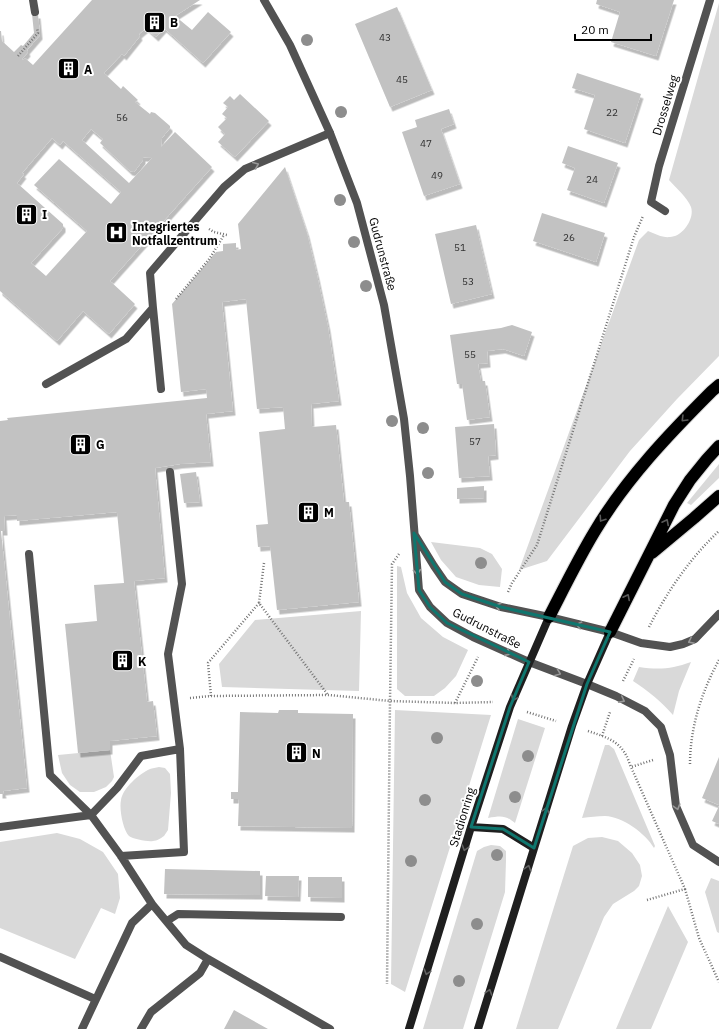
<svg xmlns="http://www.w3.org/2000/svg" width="719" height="1029" font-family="'IBM Plex Sans',sans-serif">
	<defs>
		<filter id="shadow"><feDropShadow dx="2.5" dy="4.5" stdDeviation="0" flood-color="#0004"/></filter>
	</defs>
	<rect width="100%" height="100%" fill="#fff"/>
	<!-- green -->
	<path fill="#d9d9d9" d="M719,3V356L677,399L630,451L547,561L519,570L639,240L648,231C655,234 663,238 670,237C682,237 695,219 691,207C687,197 676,188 669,180Z
		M719,464V478L691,505L687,503Z
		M431,542L480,548L492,554L502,569L500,587L479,585L456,577L441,560Z
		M397,566L401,567L407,593L421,618L443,637L468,650L456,676L445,688L434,696H405L397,689Z
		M361,611L359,691L222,687L219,664L255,620Z
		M691,662L679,691L673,715C661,701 648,691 633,681L639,667C659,670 672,669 691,662Z
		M395,710L491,715L405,992L391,984Z
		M518,719L545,728L515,823C505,815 501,816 488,818Z
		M605,745H609L614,749L655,846L654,848C645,833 623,817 605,816C597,816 590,817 582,818Z
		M110,750L114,777L112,781L106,787L94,792H80L70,785L62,773L58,755Z
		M159,767L165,768L170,774L171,793L168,830L164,836C161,838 157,841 153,841C148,842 133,839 129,836C123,830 119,809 121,800C123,788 139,774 150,769C152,768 156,768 159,767Z
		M57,833L80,839L103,852L118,874L120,898L115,914L101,908L75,959L0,928V842Z
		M602,837L618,841L632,853L640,865L642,876L639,886L634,891L613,904L604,917L558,1029H516L573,846L588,838Z
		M491,845L500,846L506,851V860L505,892L463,1029H423L477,851L484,847Z
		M711,878L719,881V933L717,932L705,892Z
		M668,906L688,942L651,1029H616Z"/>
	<!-- building -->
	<path fill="#c2c2c2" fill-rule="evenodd" filter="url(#shadow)" d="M92,0H200L175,16L192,30L208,12L231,32L203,63L164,28L156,37L146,28L139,34L140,36L124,56L122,54L104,73L121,89L123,86L138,100L135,102L150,114L151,112L155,113L170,126V128L162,138L161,147L175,132L212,167L110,281L135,304L109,334L83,311L57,341L0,291V31H1L2,41L14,52L21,45L23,46L34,33L32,14H38L40,35L27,50L28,52L22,59L23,60L25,58L33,65ZM91,129L103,139L100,143L130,171L134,172L143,160V157L152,158L129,183L82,140ZM52,138L60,145L63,141L121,192L111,204L59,159L34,185L87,231L46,276L31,263L63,228V224L17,183L24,174L22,173Z
		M597,0H674L656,56L611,42L620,12L596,4Z
		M397,7L432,90L390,107L355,24Z
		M577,73L641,94L625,143L584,129L595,95L572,88Z
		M240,94L269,121L235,157L218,142L225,134L218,127L227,118L222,114L228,107L223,103L230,96L234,100Z
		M449,109L454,124L441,129L460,184L424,196L402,132L417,127L415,120Z
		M568,146L618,163L604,203L567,190L575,168L562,163Z
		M285,167L307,233L317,275L328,327L339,401L311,404L312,427L336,425L344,502H349L359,602L277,610L270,546L258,547L256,525L268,524L259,432L285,429L283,407L257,409L246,299L222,302L233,411L206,414L211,462L180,464L155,468L165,578L134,581L147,702L153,701L157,736L110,741V750L78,753L65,624L97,621L94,585L124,583L117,512L17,521V515L4,516L5,531H1L27,788L3,791L4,794H0V421L8,420L7,418L207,398L206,389L181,392L172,304L216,252L223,251V244L236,243V250L241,249L238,224Z
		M542,213L605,233L596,262L533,241Z
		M476,225L492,294L451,304L435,234Z
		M512,325L532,332L524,356L503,349L487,351L488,363L478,364L481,381H485L490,417L467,420L462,384H457L450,335L501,328Z
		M494,424L496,455L488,456L490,476L459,478L455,427Z
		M196,472L200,502L184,503L180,474Z
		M484,486V498L457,499V488Z
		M279,710H298V713L353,714L352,828L238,826L239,799H231V792H238L240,712L278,713Z
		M719,757V805L702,798Z
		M719,806V824L712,821Z
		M165,869L260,871V895L164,894Z
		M266,876H299L298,897L265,896Z
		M308,877H342V898L308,897Z
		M234,1010L268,1029H224Z"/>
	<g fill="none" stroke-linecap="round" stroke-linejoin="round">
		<defs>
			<path id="highway" d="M652,553L694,518L719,496
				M549,617C564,588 578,559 595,531C626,479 669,434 712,391L719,385
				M610,632L674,505L690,480L707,459L719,446"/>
		</defs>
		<!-- highway casing -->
		<use href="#highway" stroke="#dbdbdb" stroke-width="14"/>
		<!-- path -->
		<path stroke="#747474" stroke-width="2.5" stroke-dasharray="1 2" stroke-linecap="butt" d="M18,56L38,33L37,28
			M209,229L214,232L227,235
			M176,299L210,258L224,235
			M399,554L392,564L390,701L455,703L493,702
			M264,563L259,603L328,695
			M508,592L512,583L537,545L634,237L643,216
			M649,627C667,592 690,558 719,531
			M623,681L634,659
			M211,696L208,663L259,603
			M190,698L211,696L329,695L390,701L387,984
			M455,703L478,657
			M527,712L556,721
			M588,731C603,736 618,740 626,755C628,758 629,763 631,767
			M602,736L610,712
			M690,764C690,727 702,691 719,660
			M685,889L699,938L719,982
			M647,900L685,889L631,767L653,760"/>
		<!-- lane -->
		<path stroke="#525252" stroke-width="8" d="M33,0L35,12
			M153,308L161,389
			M46,384L126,339L153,308L150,273L224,187L245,169L330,133
			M29,554L50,775L91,815L117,788L141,756L180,749
			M610,632L641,643L670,647L683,644L695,639L719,614
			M587,684L616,696L645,711L661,727L670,755L676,806L693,845L719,862
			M0,827L91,815L121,856L152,904
			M121,856L184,852L180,749L168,654L182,584L170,472
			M167,921L178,914L341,917
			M0,957L95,999
			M82,1029L132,923L152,904L186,945L208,959L330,1029
			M141,1029L151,1012L200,973L208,959"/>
		<!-- street -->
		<path stroke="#525252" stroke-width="8" d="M264,0L290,45L330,133L357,203L384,305L404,419L410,476L419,590L430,607L447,623L473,637L529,662L587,684
			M665,211L651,202L659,166L710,0
			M415,535L434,566L445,582L462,594L501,607L549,617L610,632"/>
		<!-- secondary -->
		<path stroke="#1f1f1f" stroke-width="8" d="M471,827L503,829L534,848
			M409,1029L471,827L510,707L549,617
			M478,1029L572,726L587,684L610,632"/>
		<!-- highway -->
		<use href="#highway" stroke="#000" stroke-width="12"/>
	</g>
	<!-- trees -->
	<g fill="#8d8d8d">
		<circle cx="307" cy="40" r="6"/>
		<circle cx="341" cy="112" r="6"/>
		<circle cx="340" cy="200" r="6"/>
		<circle cx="354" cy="242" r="6"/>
		<circle cx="366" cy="286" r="6"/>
		<circle cx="392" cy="421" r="6"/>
		<circle cx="423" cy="428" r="6"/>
		<circle cx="428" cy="473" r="6"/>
		<circle cx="481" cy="563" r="6"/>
		<circle cx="477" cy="681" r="6"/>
		<circle cx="437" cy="738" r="6"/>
		<circle cx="528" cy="756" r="6"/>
		<circle cx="515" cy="797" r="6"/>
		<circle cx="425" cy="800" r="6"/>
		<circle cx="497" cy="855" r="6"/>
		<circle cx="411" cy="861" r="6"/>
		<circle cx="477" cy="924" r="6"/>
		<circle cx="459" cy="981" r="6"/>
	</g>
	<!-- one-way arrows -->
	<defs><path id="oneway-chevron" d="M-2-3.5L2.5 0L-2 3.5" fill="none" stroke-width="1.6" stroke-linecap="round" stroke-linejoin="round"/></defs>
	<g stroke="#979797">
		<use href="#oneway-chevron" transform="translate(256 165) rotate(-23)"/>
		<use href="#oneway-chevron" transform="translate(417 572) rotate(85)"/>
		<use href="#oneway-chevron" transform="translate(498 606) rotate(-163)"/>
		<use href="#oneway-chevron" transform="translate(579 625) rotate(-166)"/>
		<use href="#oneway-chevron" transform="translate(691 641) rotate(154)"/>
		<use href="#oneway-chevron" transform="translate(508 653) rotate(24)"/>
		<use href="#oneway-chevron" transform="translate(558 673) rotate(21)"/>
		<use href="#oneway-chevron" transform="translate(622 700) rotate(27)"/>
		<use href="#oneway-chevron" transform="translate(677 807) rotate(74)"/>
	</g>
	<g stroke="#595959">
		<use href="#oneway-chevron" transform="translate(684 419) rotate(135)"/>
		<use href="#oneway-chevron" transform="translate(602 519) rotate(124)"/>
		<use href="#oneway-chevron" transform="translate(666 522) rotate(-63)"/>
		<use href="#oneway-chevron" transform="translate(627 597) rotate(-63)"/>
	</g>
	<g stroke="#626262">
		<use href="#oneway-chevron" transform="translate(514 698) rotate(114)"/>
		<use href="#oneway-chevron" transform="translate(546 810) rotate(-73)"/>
		<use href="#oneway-chevron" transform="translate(465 848) rotate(107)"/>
		<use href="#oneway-chevron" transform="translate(528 868) rotate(-73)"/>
		<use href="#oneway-chevron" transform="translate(427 972) rotate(107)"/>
		<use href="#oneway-chevron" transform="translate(489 992) rotate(-73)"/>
	</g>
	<!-- marked area -->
	<path fill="none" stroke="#0f766e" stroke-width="3" stroke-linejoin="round" d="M414,533L445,582L462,594L501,607L610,632L587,684L534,848L503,829L471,827L510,707L529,662L447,623L430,607L419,590Z"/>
	<!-- icons -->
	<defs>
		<symbol id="building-square" viewBox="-11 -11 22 22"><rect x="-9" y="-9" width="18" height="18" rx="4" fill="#000" stroke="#fff"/><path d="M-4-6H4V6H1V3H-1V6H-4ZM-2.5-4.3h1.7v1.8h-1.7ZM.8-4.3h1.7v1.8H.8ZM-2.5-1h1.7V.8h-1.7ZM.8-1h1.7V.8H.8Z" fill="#fff"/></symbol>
		<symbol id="hospital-square" viewBox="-11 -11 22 22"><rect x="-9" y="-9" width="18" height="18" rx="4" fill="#000" stroke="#fff"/><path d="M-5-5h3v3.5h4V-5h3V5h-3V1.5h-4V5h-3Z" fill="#fff"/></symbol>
	</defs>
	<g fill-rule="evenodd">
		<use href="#building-square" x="142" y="10" width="25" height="25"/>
		<use href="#building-square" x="56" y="56" width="25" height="25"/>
		<use href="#building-square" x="14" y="202" width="25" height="25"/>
		<use href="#hospital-square" x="104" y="220" width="25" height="25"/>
		<use href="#building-square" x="68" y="432" width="25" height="25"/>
		<use href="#building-square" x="296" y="500" width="25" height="25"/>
		<use href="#building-square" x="110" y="648" width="25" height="25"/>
		<use href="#building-square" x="284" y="740" width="25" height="25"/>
	</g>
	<g text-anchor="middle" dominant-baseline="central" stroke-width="4" stroke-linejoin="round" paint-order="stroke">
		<!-- number labels -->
		<g font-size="10" fill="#303030">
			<text x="385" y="37">43</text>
			<text x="402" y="79">45</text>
			<text x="612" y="112">22</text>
			<text x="122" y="117">56</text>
			<text x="426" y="143">47</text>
			<text x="437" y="175">49</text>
			<text x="592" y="179">24</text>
			<text x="569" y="237">26</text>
			<text x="460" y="247">51</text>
			<text x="468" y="281">53</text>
			<text x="470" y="354">55</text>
			<text x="475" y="441">57</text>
		</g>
		<!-- poi labels -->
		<g font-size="12" font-weight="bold" fill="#000" stroke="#fff" text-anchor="start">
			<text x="170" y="22">B</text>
			<text x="84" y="69">A</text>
			<text x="42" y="214">I</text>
			<text x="132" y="226">Integriertes<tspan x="132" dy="14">Notfallzentrum</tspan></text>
			<text x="96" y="444">G</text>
			<text x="324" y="512">M</text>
			<text x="138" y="661">K</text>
			<text x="312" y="753">N</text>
		</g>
		<!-- street labels -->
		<g font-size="12" fill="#000" stroke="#fff">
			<text transform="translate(665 105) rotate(-73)">Drosselweg</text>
			<text transform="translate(383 254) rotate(75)">Gudrunstraße</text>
			<text transform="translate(487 628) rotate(27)">Gudrunstraße</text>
			<text transform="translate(462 817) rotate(-73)">Stadionring</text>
		</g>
	</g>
	<!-- scale -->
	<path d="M575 34v6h76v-6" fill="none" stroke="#000000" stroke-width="2"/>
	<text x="581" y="34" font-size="12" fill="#000000" stroke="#ffffff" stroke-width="3" paint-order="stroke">20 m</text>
</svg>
